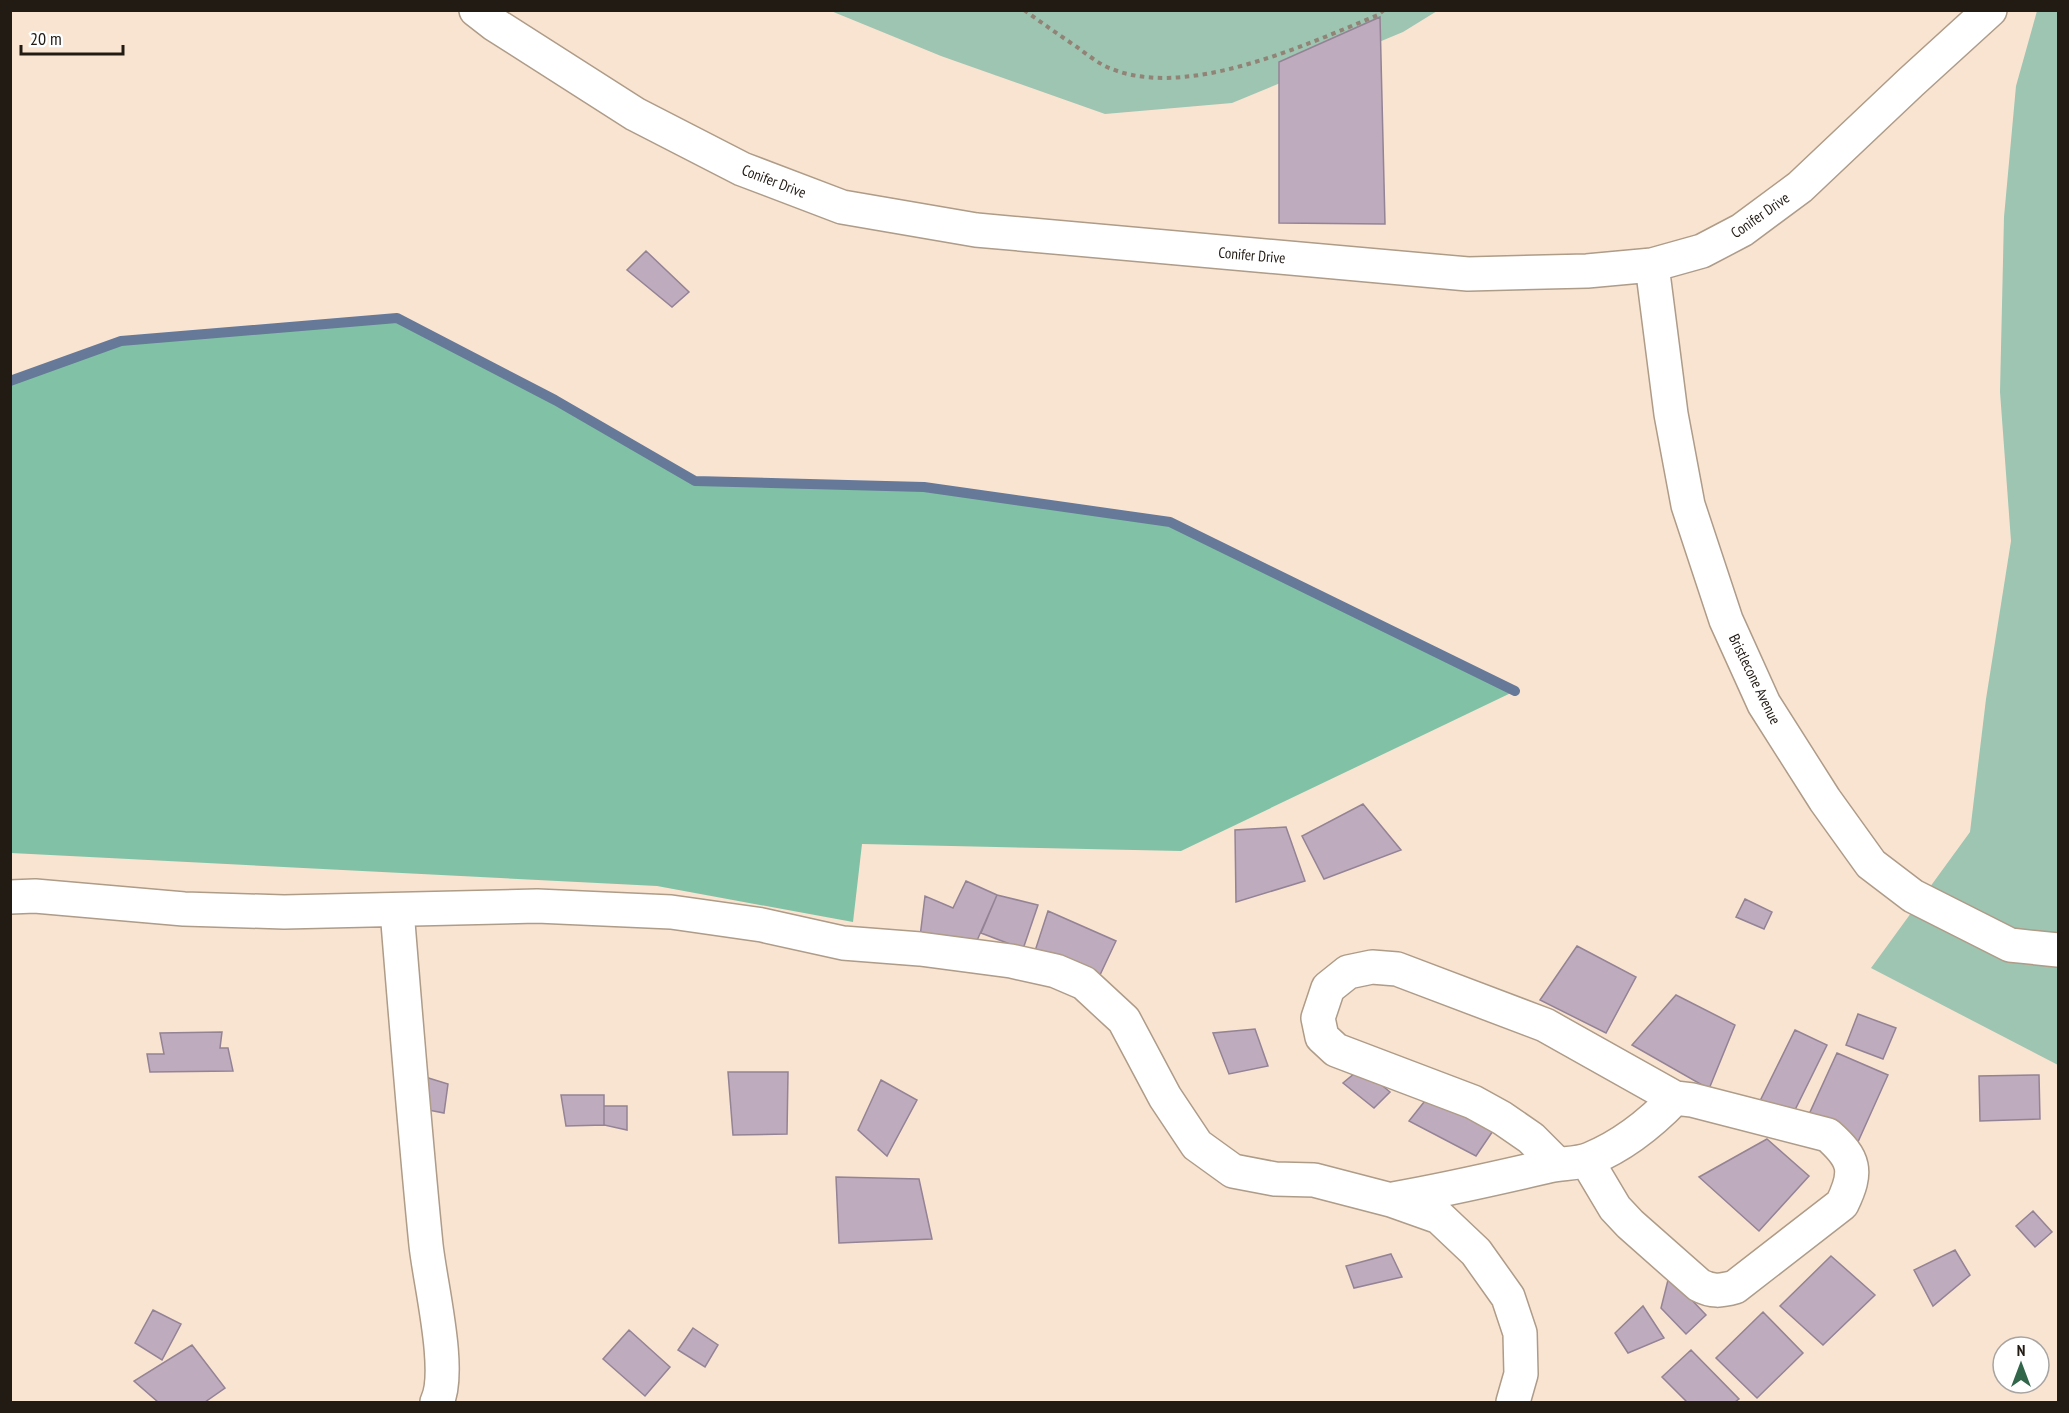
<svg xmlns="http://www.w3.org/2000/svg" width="2069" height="1413" font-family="'PT Sans Narrow',sans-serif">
	<rect width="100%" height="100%" fill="#f9e4d1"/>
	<!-- green -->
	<path fill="#9dc5b2" d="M831,11H1437L1403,32L1232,103L1105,114L941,56Z
		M2037,11H2058V1065L1871,968L1970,832L1986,699L2011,541L2000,392L2004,217L2016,86Z"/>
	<!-- forest -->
	<path fill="#81c2a6" d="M397,318L554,400L695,481L924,487L1170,522L1515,691L1181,851L862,844L853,922L657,886L11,853V381L121,341Z"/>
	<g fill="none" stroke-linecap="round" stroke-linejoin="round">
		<!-- stream -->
		<path stroke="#667999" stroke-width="10" d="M10,381L121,341L397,318L555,400L695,481L924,487L1170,522L1515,691"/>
	</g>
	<!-- building -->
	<path fill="#beabbe" stroke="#948295" stroke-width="1.5" d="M1380,17L1385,224L1279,223V62Z
		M646,251L689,292L672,307L627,270Z
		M1363,804L1401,850L1324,879L1302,836Z
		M1286,827L1305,881L1236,902L1235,830Z
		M966,881L997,895L972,952L919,945L925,896L953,908Z
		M997,895L1038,905L1023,949L981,933Z
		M1745,899L1772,912L1764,929L1736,917Z
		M1048,911L1116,941L1099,977L1035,951Z
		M1577,946L1636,977L1606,1033L1540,1000Z
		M1676,995L1735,1025L1709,1089L1632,1045Z
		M1858,1014L1896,1028L1883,1059L1846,1045Z
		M1255,1029L1268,1066L1229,1074L1213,1033Z
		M1795,1030L1827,1045L1791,1118L1759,1103Z
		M222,1032L220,1048H228L233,1071L150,1072L147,1054H164L160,1033Z
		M1837,1053L1888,1075L1857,1144L1806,1121Z
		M1361,1068L1390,1092L1374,1108L1343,1083Z
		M728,1072H788L787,1134L733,1135Z
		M2039,1075L2040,1119L1980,1121L1979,1076Z
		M422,1076L448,1084L444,1113L423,1109Z
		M881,1080L917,1100L887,1156L858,1130Z
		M1432,1092L1497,1125L1476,1156L1409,1121Z
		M561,1095H604V1125L566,1126Z
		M604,1106H627V1130L604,1125Z
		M1767,1139L1809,1176L1759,1231L1699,1177Z
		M836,1177L919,1179L932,1239L839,1243Z
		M2033,1211L2052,1232L2035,1247L2016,1226Z
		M1955,1250L1970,1275L1933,1306L1914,1270Z
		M1391,1254L1402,1277L1354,1288L1346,1266Z
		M1831,1256L1875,1295L1823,1345L1780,1306Z
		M1669,1276L1706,1315L1686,1334L1661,1308Z
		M1643,1306L1664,1338L1628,1353L1615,1333Z
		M153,1310L181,1324L162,1360L135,1343Z
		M1763,1312L1803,1353L1757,1398L1716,1358Z
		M693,1328L718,1345L705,1367L678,1350Z
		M629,1330L670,1367L645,1396L603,1359Z
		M192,1345L225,1388L205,1402H158L134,1381Z
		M1691,1350L1739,1399L1735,1402H1687L1662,1377Z"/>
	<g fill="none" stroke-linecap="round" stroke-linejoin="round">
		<defs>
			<path id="street" d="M476,10L494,24L635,114L742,169L842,207L976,230L1468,274L1587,271L1652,265L1702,251L1742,230L1800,187L1911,82L1990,10
				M1652,265L1671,414L1688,505L1726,620L1764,704L1825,800L1871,864L1913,896L2010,945L2058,950
				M10,897L35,896L184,909L284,912L537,906L671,912L762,925L843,943L920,949L1011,961L1056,971L1084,983L1124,1020L1165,1097L1197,1145L1233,1171L1275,1179L1314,1180L1391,1200L1439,1217L1476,1252L1508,1297L1520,1333L1521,1374L1513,1402
				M397,910C406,1022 415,1134 426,1245C430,1283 452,1371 437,1402
				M1557,1164L1531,1138L1502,1118L1473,1102L1336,1050L1322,1037L1318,1018L1328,988L1348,972L1372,967L1397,969L1545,1025L1675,1098
				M1393,1199C1446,1190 1497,1178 1549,1166C1562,1163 1578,1164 1590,1159C1622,1146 1650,1124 1675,1098L1692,1100L1828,1135C1855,1159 1858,1171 1842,1204L1735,1287C1721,1291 1712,1292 1699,1285L1630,1224L1615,1208L1587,1161"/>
		</defs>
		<!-- street casing -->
		<use href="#street" stroke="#ae9b88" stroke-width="36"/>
		<!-- path -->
		<path stroke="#918375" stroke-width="4" stroke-dasharray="4.5 4.5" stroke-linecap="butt" d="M1024,10C1042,23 1059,35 1077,47C1085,53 1094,60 1103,65C1179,104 1305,45 1378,15L1384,10"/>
		<!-- street -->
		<use href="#street" stroke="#fff" stroke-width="33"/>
	</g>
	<g text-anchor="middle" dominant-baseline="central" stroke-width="6" stroke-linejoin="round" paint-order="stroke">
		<!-- street labels -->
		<g font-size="15" fill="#221b14" stroke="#fff">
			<text transform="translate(774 181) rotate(21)">Conifer Drive</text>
			<text transform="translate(1760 215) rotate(-35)">Conifer Drive</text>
			<text transform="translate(1252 255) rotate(5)">Conifer Drive</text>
			<text transform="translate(1755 679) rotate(64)">Bristlecone Avenue</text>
		</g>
	</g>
	<!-- border -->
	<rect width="2069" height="1413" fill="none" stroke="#221b14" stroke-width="24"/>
	<!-- north arrow -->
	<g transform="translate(2021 1365)"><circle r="28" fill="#ffffff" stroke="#a7a4a1" stroke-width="1.5"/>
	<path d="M0-4.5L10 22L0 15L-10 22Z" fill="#31664b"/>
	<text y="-9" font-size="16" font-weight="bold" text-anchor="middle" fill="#221b14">N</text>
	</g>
	<!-- scale -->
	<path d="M21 45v9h102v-9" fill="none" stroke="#221b14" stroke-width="3"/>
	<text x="30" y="45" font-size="18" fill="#221b14" stroke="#ffffff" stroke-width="4.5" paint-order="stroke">20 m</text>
</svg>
